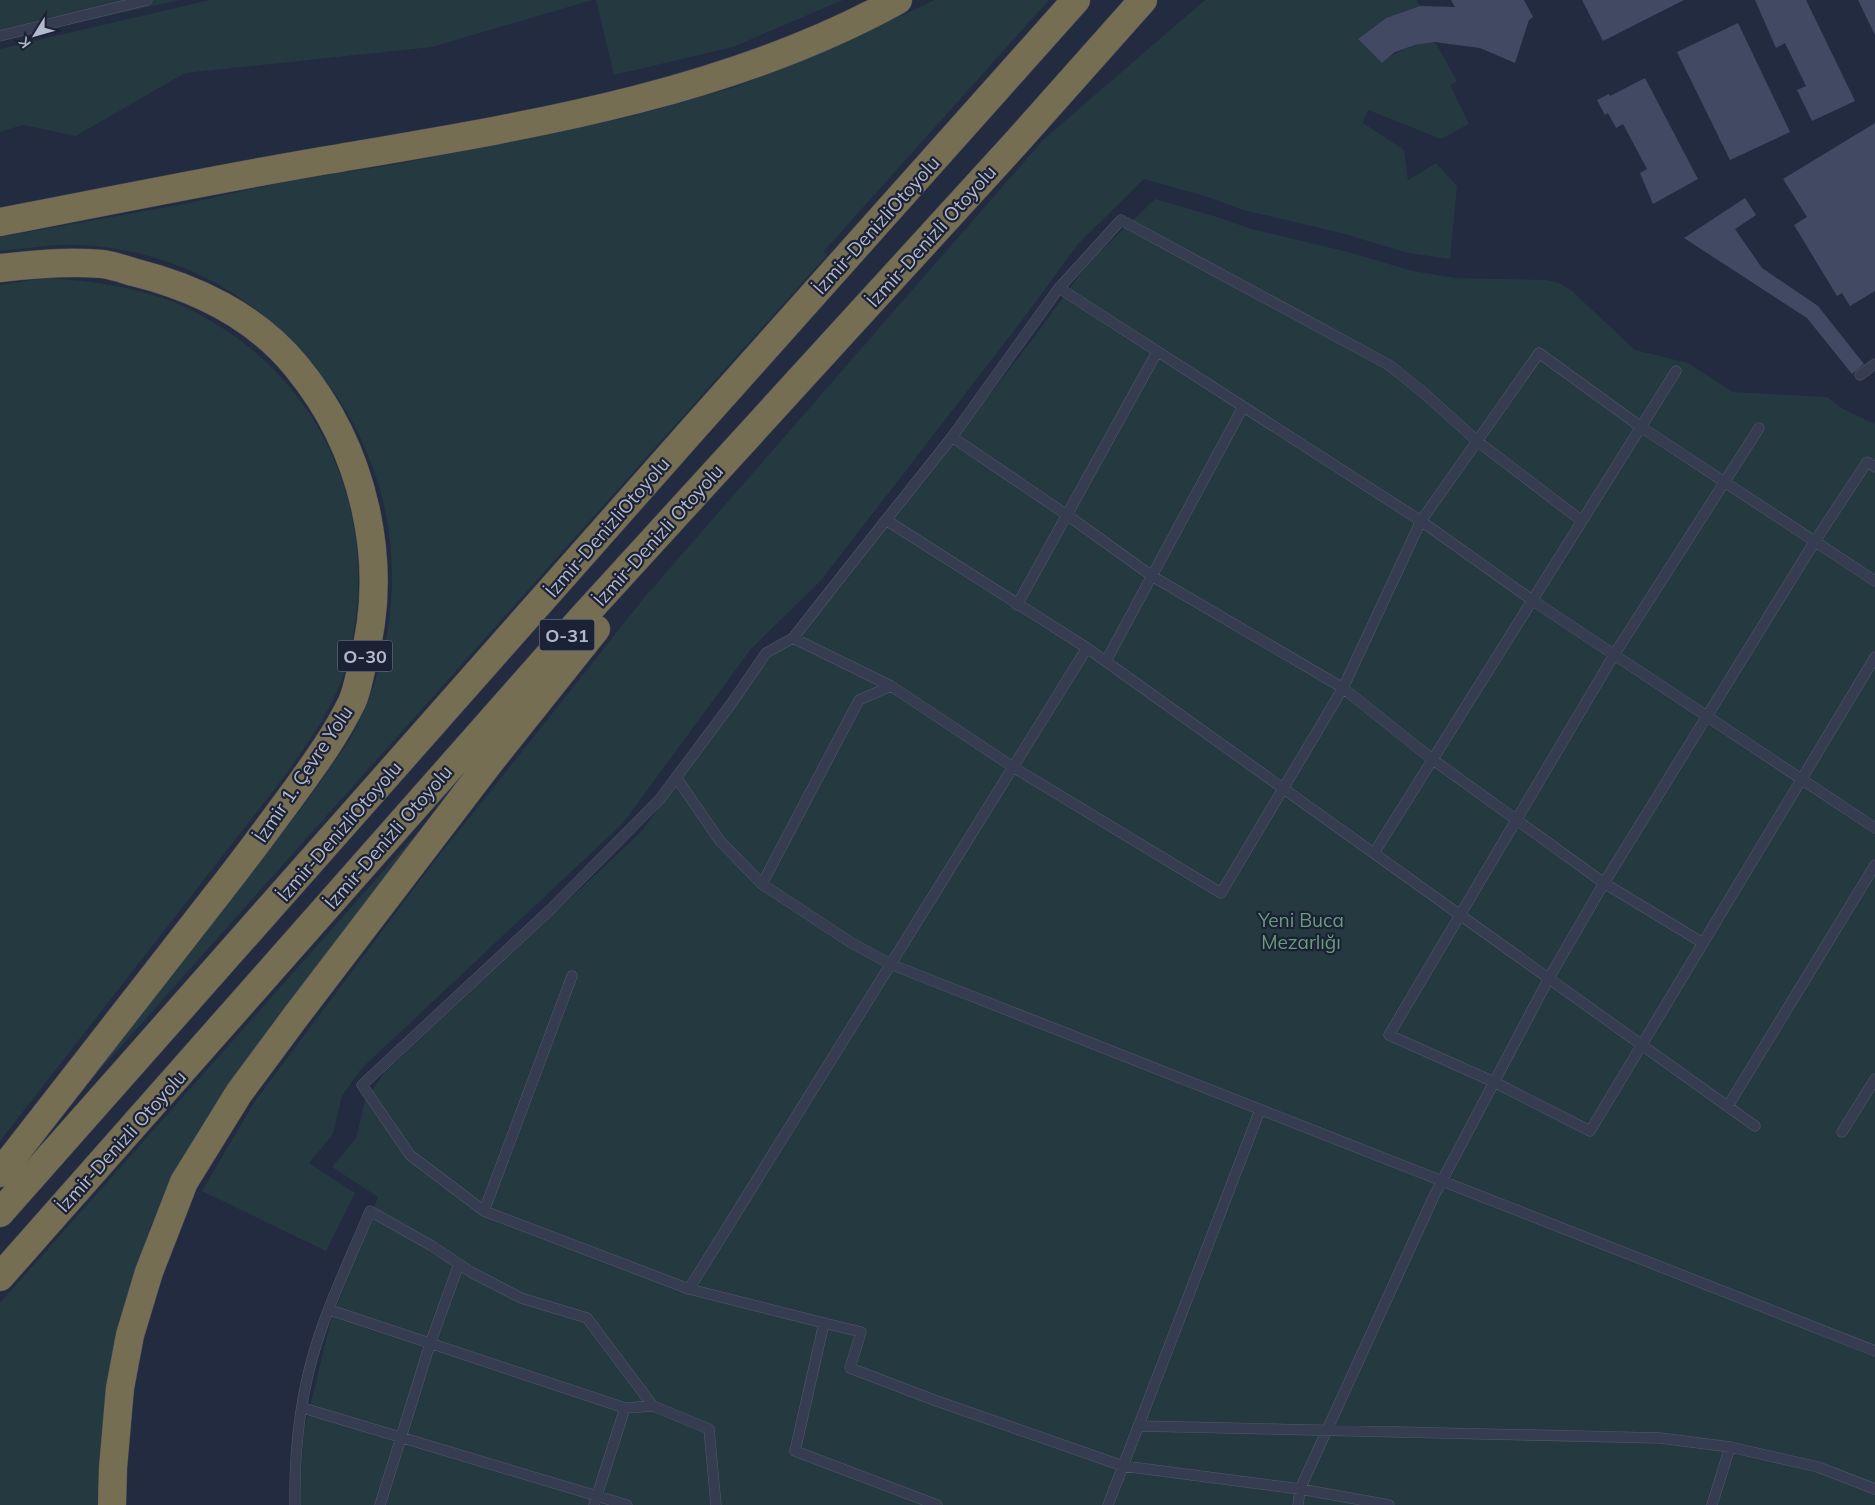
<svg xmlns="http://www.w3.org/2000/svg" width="1875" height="1505" font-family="Mulish,sans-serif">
	<rect width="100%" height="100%" fill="#232b40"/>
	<!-- green -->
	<path fill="#253941" d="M0,0H180L0,40Z
		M210,0H592L432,47L185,73L76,136L23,125L0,132V49Z
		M596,0H843L733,47L614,75Z
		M935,0H1049L824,251L827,255L90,1081C136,1021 181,961 228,902C263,857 300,813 332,765C340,754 349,742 355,730C417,605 401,466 309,360C250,291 169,248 77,245C52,244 25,249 0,251V237L189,203L289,181L392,165L522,140L634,116L735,87L822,52Z
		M1205,0H1416L1420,6L1386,18L1358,39L1382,63C1398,49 1414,45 1435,42L1457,81L1450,85L1469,124L1441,139L1368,110L1363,123L1404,150L1408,180L1436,163L1457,186L1450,259L1408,253L1341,233L1243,210L1208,197L1144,179L1078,244L1023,319L822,579L751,649L623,823L361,1069L342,1096L333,1134L309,1163L355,1193L326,1251L202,1191L255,1101L430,867L644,598L1043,140Z
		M1155,199L1217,217L1252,229L1348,252L1413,271L1455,278L1546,280L1559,283L1572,291L1635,350L1688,363L1733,392L1827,397L1843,409L1875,424V1505H299L304,1431L330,1324L378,1197L332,1167L356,1138L365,1101L383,1074L641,832L767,661L837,592L1035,336L1089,262Z
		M45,278C82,280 117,284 153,295C179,302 204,316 227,331C336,404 380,533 348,660C336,706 308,743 281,781L0,1141V285Z
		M441,806L270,1026L228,1085L185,1154L151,1225L124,1305L101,1438L97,1505H0V1303Z"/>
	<!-- building -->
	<path fill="#414a62" d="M1451,0H1524L1533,17L1529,20L1515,63L1480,48L1435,42L1415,45L1395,52L1382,63L1358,39L1386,18L1420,6L1455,7Z
		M1582,0H1684L1603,41Z
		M1755,0H1806L1855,101L1812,121L1797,90L1806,86L1785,43L1776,48Z
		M1858,0H1875V35Z
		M1738,23L1790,132L1730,160L1677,52Z
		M1645,78L1698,179L1653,204L1640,173L1647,169L1623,124L1616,128L1608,113L1605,115L1597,100L1609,94L1610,96Z
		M1875,123V291L1850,306L1842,293L1837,296L1794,225L1807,217L1783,179Z
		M1745,198L1756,215L1735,229L1762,268L1818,306L1864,364L1852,374L1807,318L1684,238Z"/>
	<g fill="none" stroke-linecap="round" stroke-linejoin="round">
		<defs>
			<path id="lane" d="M0,36L147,0
				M1059,288L1421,521L1532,600L1875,828
				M1860,375L1875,364
				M1759,428L1614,655L1389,1035L1494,1082L1590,1131L1875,657
				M952,437L1067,515L1152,576L1343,688L1432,759L1604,883L1703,943
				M886,520L952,437L1059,288L1121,220L1389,365L1424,393L1477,441L1582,521
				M1017,605L1157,352
				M793,638L886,520L1087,648
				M1106,661L1243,407
				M676,777L720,841L762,884L850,942L890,964L1875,1351
				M1374,853L1676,371
				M762,884L859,700L891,686L1013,767L1221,893L1343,688L1421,521L1539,353L1641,427L1875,581
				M572,976L484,1211L689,1289L824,1323
				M1728,1106L1875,865
				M1842,1132L1875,1079
				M484,1211L410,1155L362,1085L551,909L660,799L731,704L766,653L793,638L891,686
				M689,1289L1087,648L1755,1126
				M330,1310L625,1408L653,1406
				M303,1408L627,1505
				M1138,1426L1660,1438L1730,1447L1818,1467L1875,1489
				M295,1505C294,1450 301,1391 318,1339C332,1295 353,1253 370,1211L432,1246L471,1272L521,1298L587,1318L653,1406L709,1429L716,1505
				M380,1505L430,1344L459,1264
				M594,1505L625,1408
				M937,1505L795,1451L824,1323L861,1332L850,1368L934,1400L1123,1466L1300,1489L1389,1505
				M1108,1505L1260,1110
				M1298,1505L1300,1489L1434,1196L1549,978L1604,883L1815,541L1867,462L1875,467
				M1712,1505L1730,1447"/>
			<path id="highway" d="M0,222C105,202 211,180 316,162C513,128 721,98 898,0
				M0,268C34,264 67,261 102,264C112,265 123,269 133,272C194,287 255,316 296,366C364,448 391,563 362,666C359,678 357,691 352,702C336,735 314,765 293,794C268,828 243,862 216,896C144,988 72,1081 0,1173
				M0,1213L695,427L1076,0
				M0,1277L581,619L1014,145L1143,0
				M112,1505L113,1468L120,1388L130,1335L149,1272L184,1182L239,1093L296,1016L490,762L596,629"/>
		</defs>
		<!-- lane casing -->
		<use href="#lane" stroke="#52586a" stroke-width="11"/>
		<!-- highway casing -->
		<use href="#highway" stroke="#3f4557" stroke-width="29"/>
		<!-- lane -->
		<use href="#lane" stroke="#373d50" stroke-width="10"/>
		<!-- highway -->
		<use href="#highway" stroke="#766e53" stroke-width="28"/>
	</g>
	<g text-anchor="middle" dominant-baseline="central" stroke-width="4.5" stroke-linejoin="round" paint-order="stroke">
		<!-- shield labels -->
		<g fill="#1c2235" stroke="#868c9d" stroke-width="1">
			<rect x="539.5" y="619.5" width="55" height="31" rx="4"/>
			<rect x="337.5" y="640.5" width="55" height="31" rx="4"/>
		</g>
		<g font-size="18" font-weight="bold" fill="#b3b9ca">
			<text x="567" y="635">O-31</text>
			<text x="365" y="656">O-30</text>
		</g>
		<!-- street labels -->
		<g font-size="19" fill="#b3b9ca" stroke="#1c2235">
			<text transform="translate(876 225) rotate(-48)">İzmir-DenizliOtoyolu</text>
			<text transform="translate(931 236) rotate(-48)">İzmir-Denizli Otoyolu</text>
			<text transform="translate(607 527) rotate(-49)">İzmir-DenizliOtoyolu</text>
			<text transform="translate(658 535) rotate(-48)">İzmir-Denizli Otoyolu</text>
			<text transform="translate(303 774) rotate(-56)">İzmir 1. Çevre Yolu</text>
			<text transform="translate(339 831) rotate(-49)">İzmir-DenizliOtoyolu</text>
			<text transform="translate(388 837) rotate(-49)">İzmir-Denizli Otoyolu</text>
			<text transform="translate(121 1141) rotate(-48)">İzmir-Denizli Otoyolu</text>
		</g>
		<!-- park labels -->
		<g font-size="19" fill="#689d7c" stroke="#1c2235">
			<text x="1301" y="920">Yeni Buca<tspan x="1301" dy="22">Mezarlığı</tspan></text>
		</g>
	</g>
	<!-- north arrow -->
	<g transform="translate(35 35) rotate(233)" stroke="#1c2235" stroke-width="4" paint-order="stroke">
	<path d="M0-4L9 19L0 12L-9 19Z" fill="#b3b9ca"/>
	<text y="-8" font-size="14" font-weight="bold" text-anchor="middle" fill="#b3b9ca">K</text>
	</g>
</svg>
